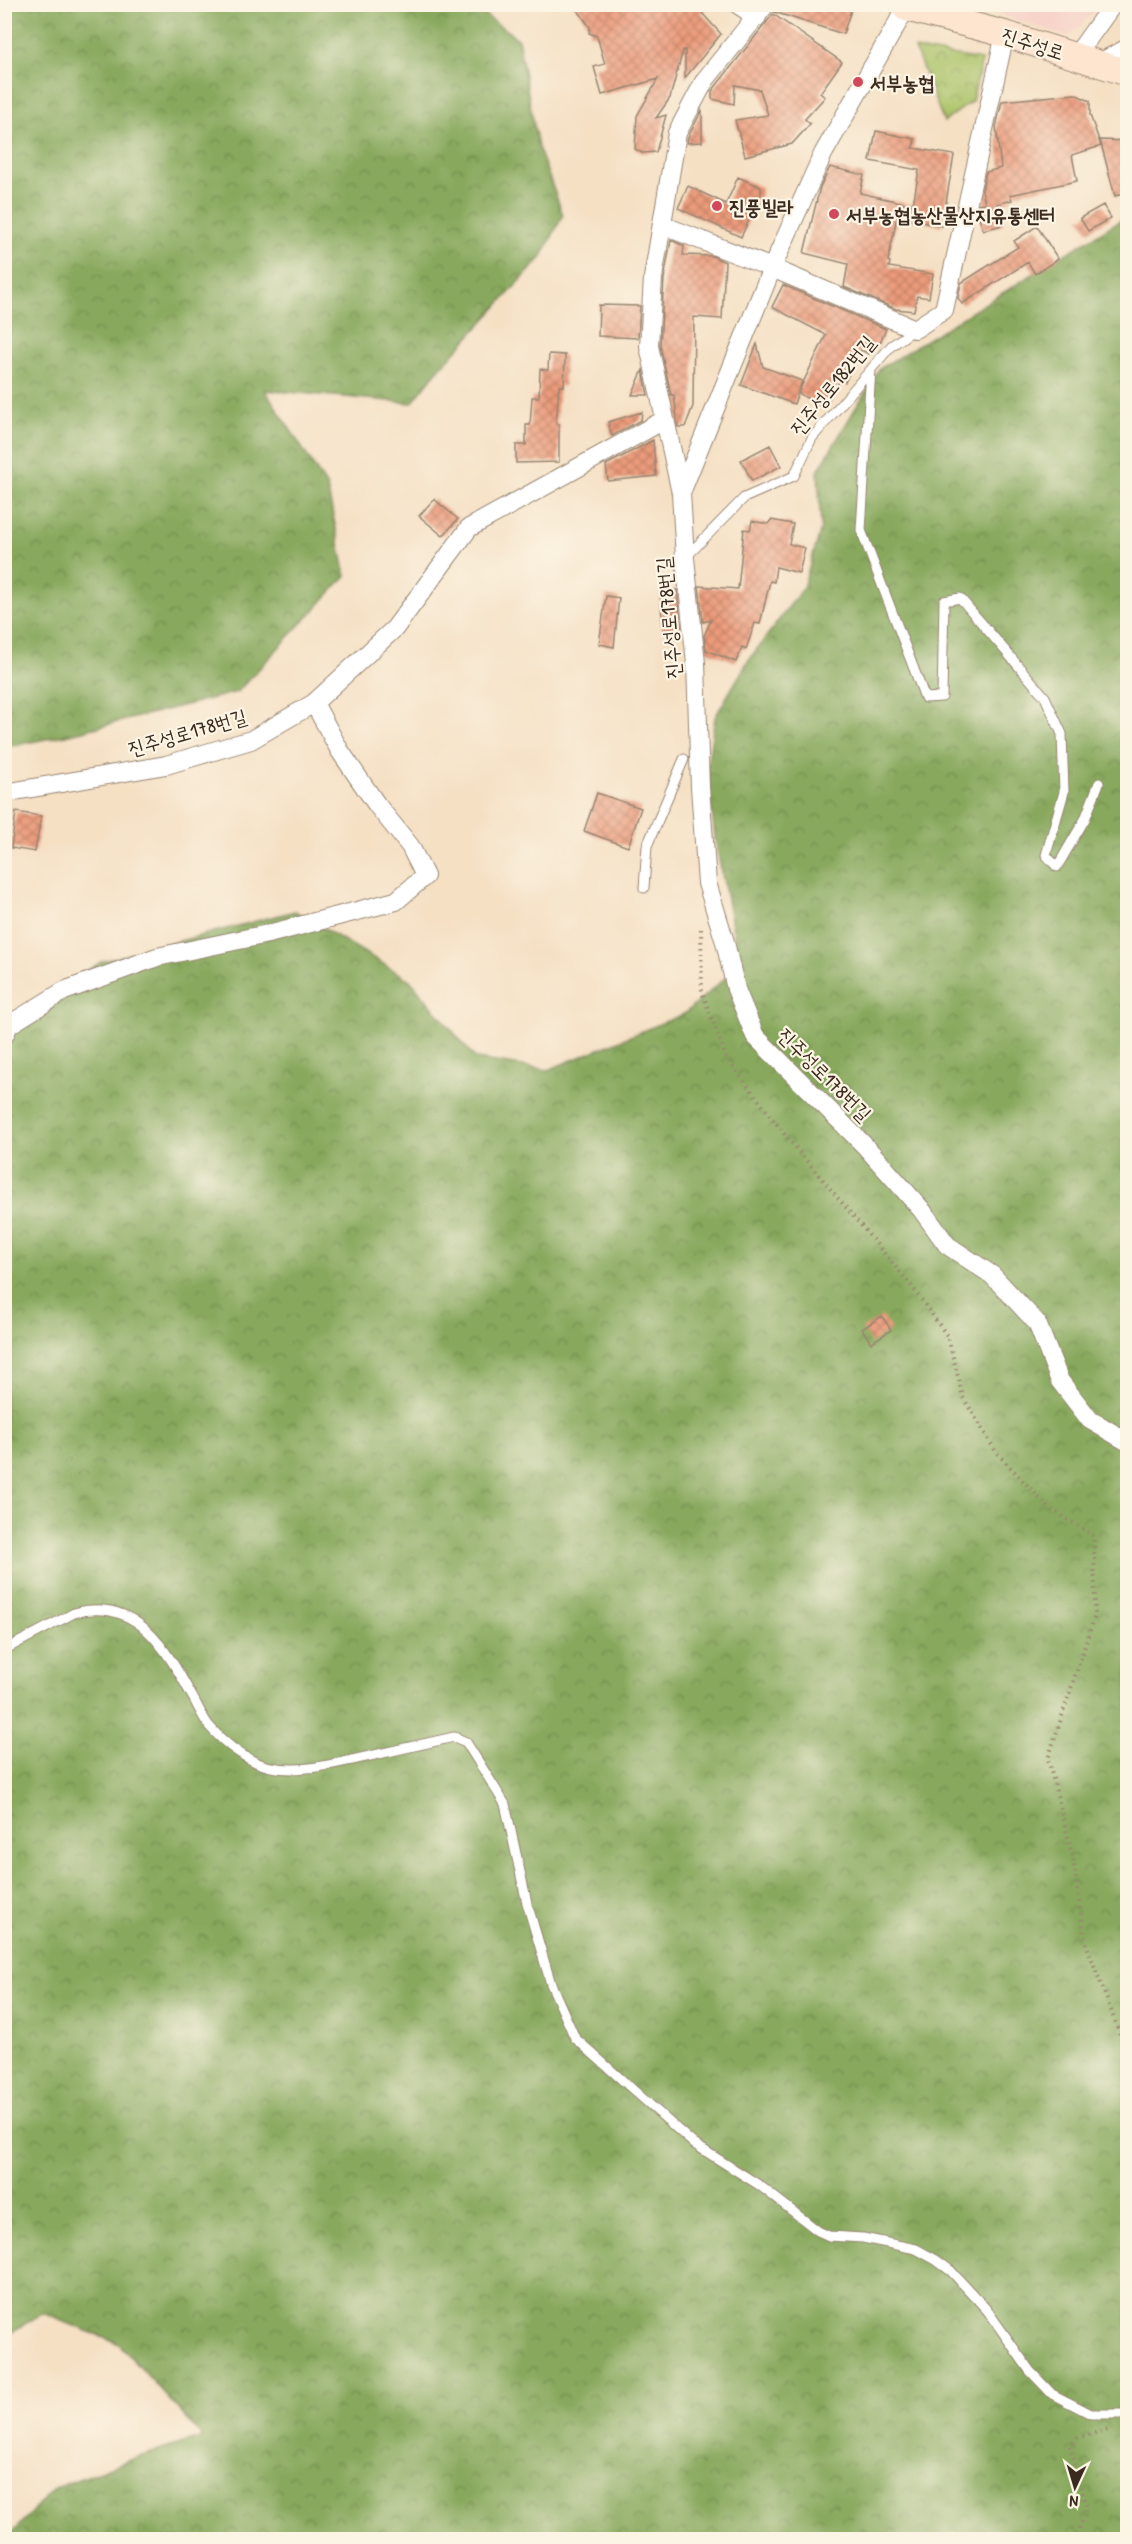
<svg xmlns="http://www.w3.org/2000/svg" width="1132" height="2544" font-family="'Patrick Hand','Poor Story',sans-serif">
	<defs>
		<pattern id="forest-crowns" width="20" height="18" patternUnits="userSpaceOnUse" patternTransform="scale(1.5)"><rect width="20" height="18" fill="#88a95d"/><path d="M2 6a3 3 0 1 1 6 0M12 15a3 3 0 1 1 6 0" fill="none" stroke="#708a4c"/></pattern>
		<pattern id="park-crowns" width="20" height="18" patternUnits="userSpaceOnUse" patternTransform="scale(1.5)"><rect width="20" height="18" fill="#abc369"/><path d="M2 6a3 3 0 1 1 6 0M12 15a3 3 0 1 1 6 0" fill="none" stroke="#8c9f56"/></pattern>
		<pattern id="building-cross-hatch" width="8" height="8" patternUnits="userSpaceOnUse" patternTransform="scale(1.5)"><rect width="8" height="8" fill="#ec9b7b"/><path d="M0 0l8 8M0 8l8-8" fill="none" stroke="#c07f64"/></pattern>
	</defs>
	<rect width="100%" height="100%" fill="#fcf5e5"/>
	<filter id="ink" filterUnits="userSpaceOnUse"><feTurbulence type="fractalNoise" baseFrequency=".0167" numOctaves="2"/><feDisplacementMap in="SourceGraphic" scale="12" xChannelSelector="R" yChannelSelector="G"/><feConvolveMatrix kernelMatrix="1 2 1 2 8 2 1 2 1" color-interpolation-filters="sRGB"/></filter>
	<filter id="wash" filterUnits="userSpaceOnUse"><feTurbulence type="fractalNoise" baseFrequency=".008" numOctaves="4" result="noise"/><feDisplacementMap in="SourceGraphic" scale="24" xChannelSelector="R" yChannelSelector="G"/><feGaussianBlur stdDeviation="1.35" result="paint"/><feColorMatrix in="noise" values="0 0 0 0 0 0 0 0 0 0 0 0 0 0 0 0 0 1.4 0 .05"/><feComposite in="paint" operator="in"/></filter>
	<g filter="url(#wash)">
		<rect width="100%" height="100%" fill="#f5e0c4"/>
		<!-- built -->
		<path fill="#f7d1c7" d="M972,5H1102L1068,37Z"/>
		<!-- forest -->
		<path fill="url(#forest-crowns)" stroke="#626a3e" stroke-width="1.5" d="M5,4L471,5L518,39L538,147L563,215L541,258L434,375L412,403L265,390L327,487L346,576L237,692L66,735L5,747Z
			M1127,216V2539H6L55,2488L129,2460L203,2437L119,2344L43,2313L5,2336V1019L103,961L295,911L410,980L476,1059L548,1070L684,1014L740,965L715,839L707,766L715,717L748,661L803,588L821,529L818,471L879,369Z"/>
		<!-- park -->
		<path fill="url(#park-crowns)" stroke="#737644" stroke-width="1.5" d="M915,49L982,60L972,101L944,122Z"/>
		<g id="blocks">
			<!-- building -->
			<path fill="url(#building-cross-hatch)" d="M573,4H709L702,13L721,34L685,78V50H683L670,98L656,118L666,115L656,152L642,153L635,149L637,116L658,79L602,95L594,67L605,64L597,36L589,33L590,27Z
				M777,4H853L843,34L774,12Z
				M773,14L842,62L820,93L825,97L805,119L810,124L792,144L745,156L735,120L768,115L760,90L735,85L734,104L712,99V91Z
				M1075,94L1090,101V115L1101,146L1072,155L1077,181L1010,195L1012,200L997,204L1003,225L983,230L977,211L979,204L985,203L982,190L986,172L1001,168L996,127L1002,101Z
				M702,110V142L687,143L688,137Z
				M876,131L915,139L913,148L954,155L942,226L897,217L888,261L890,262L889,267L933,274L929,298L917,296L914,311L896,309L844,287L848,264L804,253L820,187L830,167L864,175L860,193L913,205L919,170L870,161Z
				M1100,140L1128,141V193L1115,196Z
				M738,177L761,187V194L741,237L678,208L688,186L726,204Z
				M1103,205L1111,218L1088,231L1080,218Z
				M1037,226L1058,259L1035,274L1028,262L962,304L958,298L961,283L1018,247L1014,241Z
				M671,240L684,246L683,255L712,256L725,262L722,319L694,317L693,406L685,427H678L674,395H671L660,345L664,279Z
				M783,285L886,329L879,345L869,354L861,350L845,382L840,380L824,408L798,393L826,335L772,307Z
				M599,305L640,306L638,338L598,336Z
				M757,344L763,367L802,381L794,404L741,385Z
				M549,354L565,355L564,386H559L556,424H559V462L516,463V445H526V425H530L532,397H539L540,369L548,370Z
				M643,370L648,395H632Z
				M642,412L641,420L612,436L608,422Z
				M653,440L656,476L608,481L606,465Z
				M770,445L781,466L752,481L741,460Z
				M434,499L458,519L443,536L419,516Z
				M771,520L793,524L789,544L805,548L799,573L776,567L774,582L770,581L760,624L755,623L746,649L742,647L736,662L706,650L704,636L711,620L703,622L699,586L738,589L744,529L750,530L752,521L768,524Z
				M677,590L681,627L663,631L660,592Z
				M606,596L619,598L614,647L599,644Z
				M597,793L641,808L628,847L584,831Z
				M16,812L41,816L35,852L11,848Z
				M882,1316L891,1330L871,1343L862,1329Z"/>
		</g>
	</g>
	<g filter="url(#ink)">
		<use href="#blocks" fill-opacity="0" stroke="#988571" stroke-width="1.5"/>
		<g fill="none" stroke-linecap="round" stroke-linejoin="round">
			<defs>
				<path id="lane" d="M871,369L861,530L925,698L942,697L944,601L960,598L1045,697L1062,734L1064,792L1046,855L1057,867L1085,819L1099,783
					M686,557L744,498L794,476L812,438L891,346L915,329
					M644,888L647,846L684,759
					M4,1650L74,1613C137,1596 166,1649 192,1696C198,1706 203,1719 210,1727C225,1744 249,1763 271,1767C301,1773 332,1764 361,1758C392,1751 423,1744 454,1737L466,1742L505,1804L527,1903L551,1984L575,2038L694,2144L759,2185L818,2231L829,2236L863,2238L916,2249L936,2260L951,2271L987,2310L1030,2371L1052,2394L1091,2414H1128"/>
				<path id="street" d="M737,4L757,17
					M766,4L705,80L677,133L653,278L649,346L681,493L685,558L696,663L700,787L707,883L725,942L736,989L755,1036L866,1147L921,1209L947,1245L992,1275L1037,1323L1060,1381L1090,1420L1128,1442
					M1075,57L1113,4
					M1097,64L1128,48
					M662,225L772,268L915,329L944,310L1005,34
					M681,493L772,268L823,154L906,8
					M4,793L166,765L251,740L314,703L395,628L469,528L664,420
					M4,1036L9,1025L64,991L157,957L268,934L396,901L425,876L410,846L377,805L340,751L314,703"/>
				<path id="secondary" d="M906,4V8L1005,34L1128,73"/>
			</defs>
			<!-- lane casing -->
			<use href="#lane" stroke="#988571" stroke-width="11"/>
			<!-- street casing -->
			<use href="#street" stroke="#988571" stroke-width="20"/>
			<!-- secondary casing -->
			<use href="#secondary" stroke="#988571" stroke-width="28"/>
			<!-- path -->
			<path stroke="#988571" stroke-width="4" stroke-dasharray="1.5 4.5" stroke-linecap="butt" d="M701,929L702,992L726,1057L781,1130L910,1284L948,1337L963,1397L996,1452L1049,1508L1094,1536L1095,1615L1048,1759L1073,1858L1085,1941L1127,2053
				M1076,2540L1086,2506L1070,2446L1077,2438L1112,2429"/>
			<!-- lane -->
			<use href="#lane" stroke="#fff" stroke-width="9"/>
			<!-- street -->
			<use href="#street" stroke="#fff" stroke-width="18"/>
			<!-- secondary -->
			<use href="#secondary" stroke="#fde5d0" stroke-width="26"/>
		</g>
	</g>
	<!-- markers -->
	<g fill="#d1495b" stroke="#fcf5e5" stroke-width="2">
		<circle cx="858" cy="82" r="6"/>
		<circle cx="717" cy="206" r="6"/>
		<circle cx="834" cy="214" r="6"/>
	</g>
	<g text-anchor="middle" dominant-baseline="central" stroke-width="4.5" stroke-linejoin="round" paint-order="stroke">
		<!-- street labels -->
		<g font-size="20" fill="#3b2a1e" stroke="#fcf5e5">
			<text transform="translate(1033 43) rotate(18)">진주성로</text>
			<text transform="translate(832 385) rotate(-51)">진주성로182번길</text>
			<text transform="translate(668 618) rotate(-95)">진주성로178번길</text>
			<text transform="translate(187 732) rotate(-16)">진주성로178번길</text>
			<text transform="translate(825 1074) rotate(45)">진주성로178번길</text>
		</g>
		<!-- poi labels -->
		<g font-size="20" font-weight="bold" fill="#3b2a1e" stroke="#fcf5e5" text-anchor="start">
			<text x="870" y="82">서부농협</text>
			<text x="729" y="206">진풍빌라</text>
			<text x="846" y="214">서부농협농산물산지유통센터</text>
		</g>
	</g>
	<!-- margin -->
	<rect width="1132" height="2544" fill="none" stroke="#fcf5e5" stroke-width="24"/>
	<!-- north arrow -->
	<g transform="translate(1075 2487) rotate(184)" stroke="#fcf5e5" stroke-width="4.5" paint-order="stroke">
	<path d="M0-4.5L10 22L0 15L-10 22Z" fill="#3b2a1e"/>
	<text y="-9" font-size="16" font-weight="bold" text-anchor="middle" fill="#3b2a1e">N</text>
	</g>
</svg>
